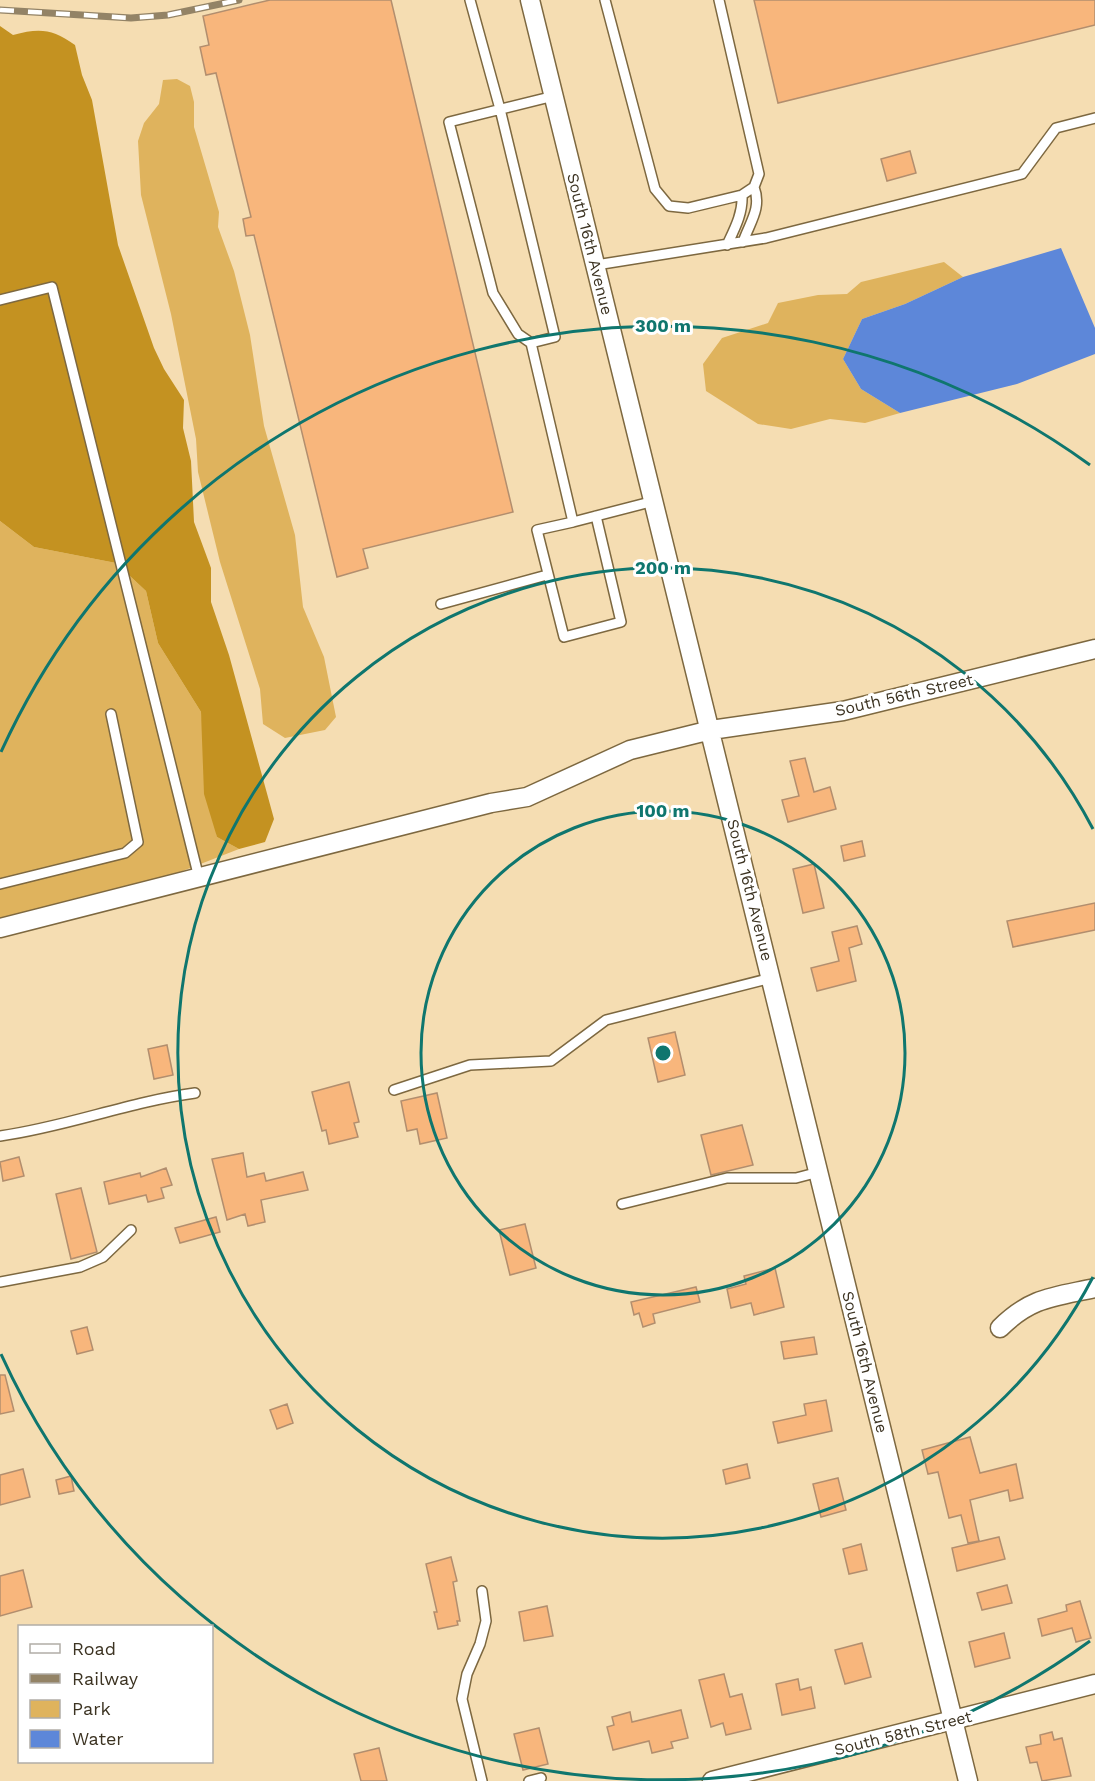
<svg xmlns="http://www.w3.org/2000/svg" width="1095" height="1781" font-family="'Work Sans',sans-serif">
	<rect width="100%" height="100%" fill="#f5ddb2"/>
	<!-- green -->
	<path fill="#dfb35d" d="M177,79L190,86L194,102V127L219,212L218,227L234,271L250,335L264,426L295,535L303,607L324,657L336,717L325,730L285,738L263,724L260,689L220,562L198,472L196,439L171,314L141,195L138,141L144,123L159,104L163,80Z
		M944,262L963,277L905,304L862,319L843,359L861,389L900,413L865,423L830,419L791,429L758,424L706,391L703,364L722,338L768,323L778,303L818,295L847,294L861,282Z
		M0,521L34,547L116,563L146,591L158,643L201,712L217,837L239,849L167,877L0,920Z"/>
	<!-- forest -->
	<path fill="#c49221" d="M0,26L13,35C40,28 52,29 75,45L82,75L92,100L118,245L154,348L164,369L184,400L183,428L191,461L194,522L211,568V602L229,655L274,819L265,842L239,849L217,837L204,794L201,712L158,643L146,591L116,563L34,547L0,521Z"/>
	<!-- water -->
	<path fill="#5d87d9" d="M1061,248L1095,328V354L1017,384L900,413L861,389L843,359L862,319L905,304L963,277Z"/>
	<!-- building -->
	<path fill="#f8b67c" stroke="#b28e6e" stroke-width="1.5" d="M270,0H391L513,512L363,549L368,568L337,577L254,235L246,236L243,219L251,217L216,73L206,75L200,47L209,45L203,16Z
		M754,0H1095V25L778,103Z
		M910,151L916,173L887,181L881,159Z
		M805,758L814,792L830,787L836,809L788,822L782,800L799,796L790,761Z
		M862,841L865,856L844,861L841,846Z
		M814,864L824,908L803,913L793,869Z
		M1095,903V930L1013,947L1007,921Z
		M857,926L862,944L849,948L856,981L817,991L811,968L839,961L832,932Z
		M675,1032L685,1075L658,1082L648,1038Z
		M167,1045L173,1075L154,1079L148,1049Z
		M349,1082L359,1122L354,1123L358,1137L329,1144L326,1130L322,1131L312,1092Z
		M437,1093L447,1138L420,1144L417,1129L407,1131L401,1101Z
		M742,1125L753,1165L711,1175L701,1135Z
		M243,1153L247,1177L264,1173L266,1181L303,1172L308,1190L261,1200L265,1222L248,1226L245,1214L227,1220L212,1159Z
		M19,1157L24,1176L3,1181L0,1162Z
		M166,1168L172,1185L161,1188L164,1198L148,1202L146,1195L109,1204L104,1182L140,1173L141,1177Z
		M81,1188L97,1252L71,1259L56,1194Z
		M216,1217L220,1232L180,1243L175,1228Z
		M525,1224L536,1268L510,1275L499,1230Z
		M775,1268L784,1307L754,1315L751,1303L731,1308L727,1289L746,1284L744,1276Z
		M696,1287L700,1302L653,1314L655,1323L643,1327L639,1313L634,1315L631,1302Z
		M87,1327L93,1350L77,1354L71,1331Z
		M814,1337L817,1354L784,1359L781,1342Z
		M0,1375H5L14,1411L0,1414Z
		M826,1400L832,1431L778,1443L773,1422L806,1415L804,1404Z
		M287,1404L293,1423L277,1429L270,1410Z
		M970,1437L980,1473L1016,1464L1023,1498L1010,1501L1008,1490L970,1500L979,1541L968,1543L961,1515L949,1518L938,1472L928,1474L922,1450Z
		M747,1464L750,1478L726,1484L723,1470Z
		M23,1469L30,1497L0,1505V1475Z
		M71,1476L74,1491L59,1494L56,1480Z
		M838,1478L846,1510L821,1517L813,1484Z
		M999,1537L1005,1559L957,1571L952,1548Z
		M861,1544L867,1570L849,1574L843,1549Z
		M451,1557L457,1581L453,1582L460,1621H457L458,1625L438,1629L434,1612H437L426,1564Z
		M23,1570L32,1607L0,1616V1576Z
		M1007,1585L1012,1603L982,1610L977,1593Z
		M1080,1601L1091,1638L1076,1642L1072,1628L1042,1636L1038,1619L1067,1611L1066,1605Z
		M547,1606L553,1636L524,1641L519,1612Z
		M1004,1633L1010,1658L975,1667L969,1642Z
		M862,1643L871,1677L845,1684L835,1650Z
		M724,1674L730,1697L742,1694L751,1729L726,1735L723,1723L711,1727L699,1680Z
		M798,1679L800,1690L811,1687L815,1708L782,1715L776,1684Z
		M681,1710L688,1738L671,1742L673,1748L652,1753L649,1741L613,1750L607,1727L614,1725L612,1717L630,1712L632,1722Z
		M539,1728L548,1764L523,1770L514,1734Z
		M1052,1732L1054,1740L1062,1738L1071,1776L1042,1781L1037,1762L1030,1763L1026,1747L1041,1744L1040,1735Z
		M379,1748L387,1781H361L354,1754Z"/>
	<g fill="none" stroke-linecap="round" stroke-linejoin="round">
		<defs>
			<path id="service" d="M470,0L500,109L555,337L531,343
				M605,0L655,189L669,206L688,208L742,195
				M719,0L759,174L754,187
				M554,96L449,122L493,293L518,334L531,343L573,522L654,501
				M727,245C735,228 743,213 742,195L754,187C762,208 750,222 743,242
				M596,265L766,238L1022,174L1056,128L1095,118
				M0,300L52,287L199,878
				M573,522L537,530L564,637L621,622L596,516
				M441,604L547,575
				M0,884L125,853L138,842L111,714
				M394,1090L470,1065L551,1061L606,1020L771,978
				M0,1136C66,1127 128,1102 195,1093
				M622,1204L727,1178H796L819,1172
				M0,1282L80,1267L103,1257L131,1230
				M482,1591L486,1621L480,1644L467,1674L462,1699L482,1781
				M529,1781L541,1778"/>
			<path id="minor" d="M530,0L968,1781
				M0,928L491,803L527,797L630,750L711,730L843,711L1095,649
				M1000,1328C1031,1297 1054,1297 1095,1288
				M712,1781L1095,1684"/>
		</defs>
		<!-- service casing -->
		<use href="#service" stroke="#7d6840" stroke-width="12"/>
		<!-- minor casing -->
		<use href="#minor" stroke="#7d6840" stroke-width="21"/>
		<!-- service -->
		<use href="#service" stroke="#fff" stroke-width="9"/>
		<!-- minor -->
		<use href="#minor" stroke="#fff" stroke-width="18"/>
		<defs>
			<path id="rail" d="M0,10L131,18L168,15L239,0"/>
		</defs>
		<!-- rail casing -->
		<use href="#rail" stroke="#938366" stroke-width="7"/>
		<!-- rail -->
		<use href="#rail" stroke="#fff" stroke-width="4.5" stroke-dasharray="14" stroke-linecap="butt"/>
	</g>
	<!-- distance rings -->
	<g fill="none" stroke="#0f766e" stroke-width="3">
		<circle cx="663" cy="1053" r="242"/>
		<path d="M1093 1277A485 485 0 1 1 1093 829"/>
		<path d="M1090 1641A727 727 0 0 1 1 1354M1 752A727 727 0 0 1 1090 465"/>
	</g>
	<g text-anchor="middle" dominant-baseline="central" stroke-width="6" stroke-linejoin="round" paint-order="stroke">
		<!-- street labels -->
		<g font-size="16" fill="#3c3322" stroke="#fff">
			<text transform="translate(590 244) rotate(76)">South 16th Avenue</text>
			<text transform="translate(904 695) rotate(-13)">South 56th Street</text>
			<text transform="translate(750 890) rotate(76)">South 16th Avenue</text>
			<text transform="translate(865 1362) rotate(76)">South 16th Avenue</text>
			<text transform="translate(903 1733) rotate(-14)">South 58th Street</text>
		</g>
	</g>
	<circle cx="663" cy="1053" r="9" fill="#0f766e" stroke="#fff" stroke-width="3"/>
	<g font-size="18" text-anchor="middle" font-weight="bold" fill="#0f766e" stroke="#fff" stroke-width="6" stroke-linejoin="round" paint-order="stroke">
		<text x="663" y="332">300 m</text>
		<text x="663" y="574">200 m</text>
		<text x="663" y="817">100 m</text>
	</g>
	<!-- legend -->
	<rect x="18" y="1625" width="195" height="138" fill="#ffffff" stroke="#b1ada7" stroke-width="1.5"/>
	<rect x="30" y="1644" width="30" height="9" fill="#ffffff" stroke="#b1ada7" stroke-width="1.5"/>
	<text x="72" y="1655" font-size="18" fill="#3c3322">Road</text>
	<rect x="30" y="1674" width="30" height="9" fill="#938366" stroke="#b1ada7" stroke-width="1.5"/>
	<text x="72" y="1685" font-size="18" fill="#3c3322">Railway</text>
	<rect x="30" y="1700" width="30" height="18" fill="#dfb35d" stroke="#b1ada7" stroke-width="1.5"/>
	<text x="72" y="1715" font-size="18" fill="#3c3322">Park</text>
	<rect x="30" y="1730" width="30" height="18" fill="#5d87d9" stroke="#b1ada7" stroke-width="1.5"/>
	<text x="72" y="1745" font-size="18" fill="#3c3322">Water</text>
</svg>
